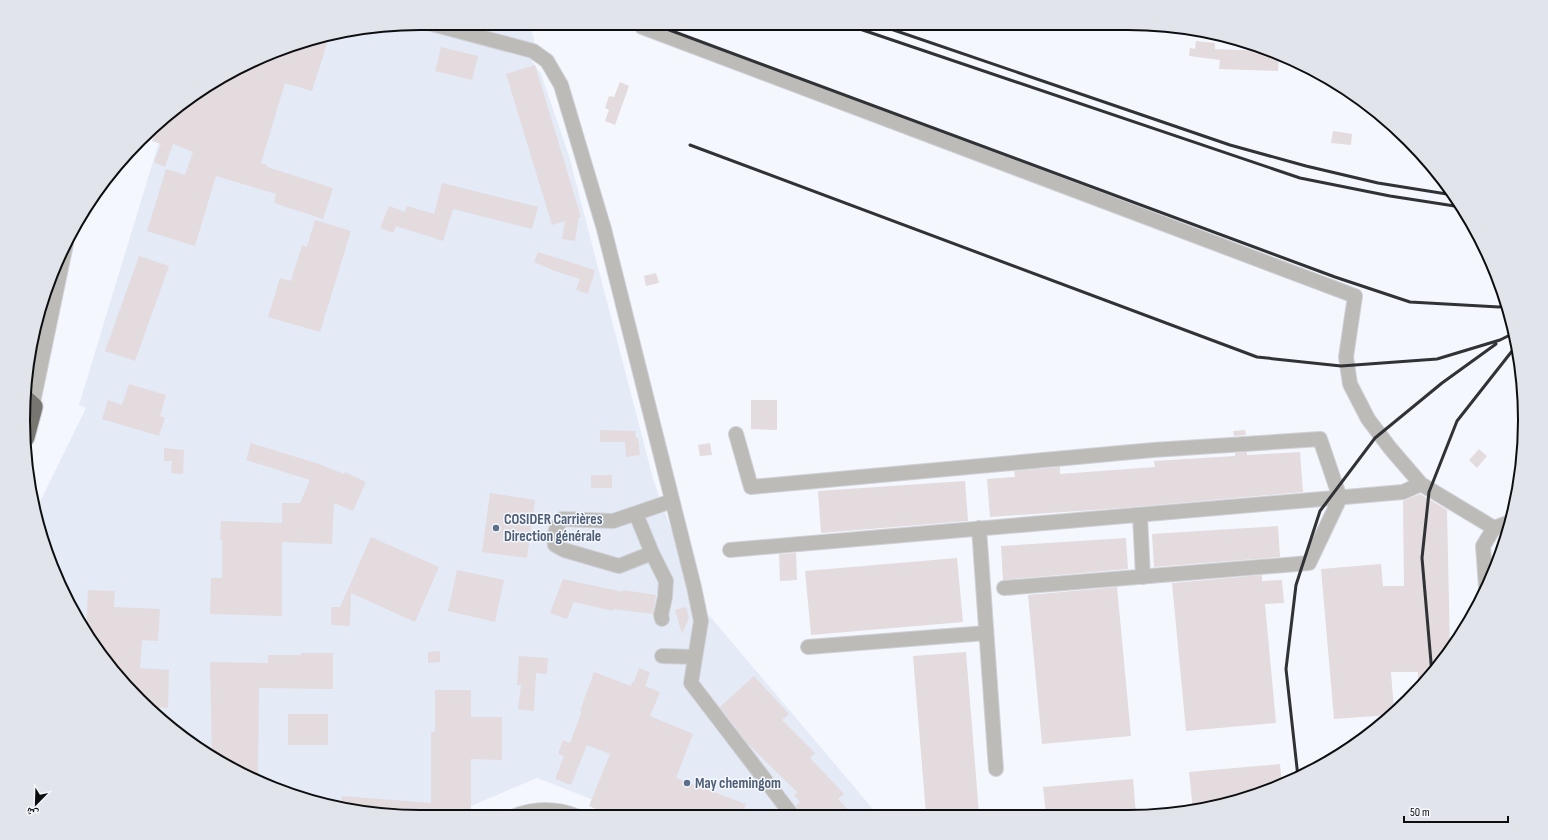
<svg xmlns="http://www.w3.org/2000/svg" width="1548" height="840" font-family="'Sofia Sans Condensed','Noto Naskh Arabic',sans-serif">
	<rect width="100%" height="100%" fill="#f5f7fe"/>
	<!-- built -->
	<path fill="#e5eaf7" d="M420,23H528L534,38L532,61L541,74L569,156L654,482L697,601L878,815H632L537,778L447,816H394L317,803L222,764L178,735L122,682L90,640L53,572L36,523L35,512L86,408L79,405L161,135L148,134L178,105L222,76L292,44L343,31Z"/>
	<!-- building -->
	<path fill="#e3dbdd" d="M330,34L312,91L285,83L261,163L267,165V167L333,188L323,219L274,203L276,194L216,176L195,246L147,231L166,169L185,175L193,152L173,144L165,167L154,162L161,144L152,141L161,121L178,105L222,76L292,44Z
		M1196,41L1215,43V49L1266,51L1279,56L1278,71L1219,69L1220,60L1189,56L1190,48L1195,49Z
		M441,47L478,56L472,80L435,71Z
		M535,65L581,217H579L575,241L562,239L565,221L552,225L506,74Z
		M620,82L629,86L615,125L605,121L609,110L605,108L609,96L614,97Z
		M1333,131L1352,134L1351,145L1331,143Z
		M442,183L538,207L532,229L453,209L443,241L396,226L393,233L380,228L389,206L405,212L407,206L434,214Z
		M315,220L351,231L320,332L268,317L280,278L291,281L302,245L307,247Z
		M538,252L595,270L588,294L576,290L580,279L552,270L534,262Z
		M139,256L169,266L135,361L105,351Z
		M656,273L659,283L646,286L644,276Z
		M129,384L166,395L160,416L165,418L159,436L102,419L108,400L122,405Z
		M751,400H777V430L751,429Z
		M600,430L635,431L636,438H638L640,455L626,457L625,442H600Z
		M1245,430L1246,435L1234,436L1233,431Z
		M251,443L319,464L344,474L345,472L366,482L353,511L334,503L332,544L282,542V616L210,614L211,578H222V540H220L221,521L282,523V503H300L310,480L246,460Z
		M710,443L712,455L700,456L698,445Z
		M164,448L184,450L183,474L171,473L172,461H164Z
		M1479,449L1487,456L1477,468L1469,460Z
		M1247,452V455L1300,452L1303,492L1123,508L990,517L987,479L1015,477L1014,471L1060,467V474L1155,467L1154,461L1235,456V453Z
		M591,475H612V488H591Z
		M965,481L968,521L821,533L818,491Z
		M490,493L535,500L527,558L482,552Z
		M1420,494L1447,510L1450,650L1426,682L1418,689V672H1391L1394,710L1389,715L1334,719L1321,569L1381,564L1383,586H1404L1403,501Z
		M1278,526L1280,557L1154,567L1152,534Z
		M371,537L439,567L415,622L351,593L350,626L331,625V607H340Z
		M1126,538L1128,569L1003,580L1001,546Z
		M796,553L797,580L780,581L779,554Z
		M957,558L963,622L811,635L805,571Z
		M457,570L504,580L495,622L448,611Z
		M1262,575V581L1282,580L1284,603L1265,604L1276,723L1186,731L1172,583Z
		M563,579L623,592V590L656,595L653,614L613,609V611L574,602L567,619L550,613Z
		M1117,587L1131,736L1042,744L1028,595Z
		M88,590L115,591L114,607L160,609L158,641L142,640L140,668L169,670L168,708L148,707L122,682L90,640L86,634Z
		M686,607L689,618L682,634L675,610Z
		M440,651V662L428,663V652Z
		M966,652L979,814H926L913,656Z
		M301,653H333V689L259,688L258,779L222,764L212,757L210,662L268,663V655H301Z
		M519,656L548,658L547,674L536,673L534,711L518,709L521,685H517Z
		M639,668L650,672L645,686L660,692L650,716L693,734L676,778L746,804L742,815L593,816L596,809L589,806L610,754L587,745L571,785L555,779L564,756L558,754L563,740L570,743L582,711H580L594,672L631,686L633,681L634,682Z
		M754,676L789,714L782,720L815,753L810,758L844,794L838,799L853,815H800L796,806L800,802L794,795L797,792L747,743L720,707Z
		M435,690H471V717H502V760L471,759V816H394L341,807L342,796L431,803V732H435Z
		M288,714H328V745H288Z
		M1280,764L1282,786L1280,787L1193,810L1189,772Z
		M1133,779L1136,814H1046L1043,787Z"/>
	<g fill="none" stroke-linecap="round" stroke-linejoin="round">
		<defs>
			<path id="minor" d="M428,23L533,51L547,61L561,85L604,229L694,587L701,621L691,683L792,815
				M642,27L1355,296L1346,357L1350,384L1368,419L1390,448L1421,484L1494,528
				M32,407L66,244
				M736,434L751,487L1153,450L1320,439L1340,498L1309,563L1004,588
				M636,514L652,553L666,581L665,597L661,615L662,619
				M1140,515L1143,577
				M979,528L996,769
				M730,550L1403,492L1421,484
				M652,553L619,566L564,550L555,545C553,536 556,527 562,519L613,521L672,501
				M1486,587L1483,546L1494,528L1510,522
				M808,647L986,633
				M662,656L695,657
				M515,816C535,808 555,808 576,816"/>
			<path id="highway" d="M24,400L32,407L24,437"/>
		</defs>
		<!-- minor casing -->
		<use href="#minor" stroke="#d0d2d8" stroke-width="16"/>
		<!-- highway casing -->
		<use href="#highway" stroke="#d0d2d8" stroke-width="23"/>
		<!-- minor -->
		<use href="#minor" stroke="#bcbbb8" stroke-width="14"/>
		<!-- highway -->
		<use href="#highway" stroke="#787670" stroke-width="21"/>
		<!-- rail -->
		<path stroke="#313235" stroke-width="3" d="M842,23L1300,178L1390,196L1461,207
			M876,24L1230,145L1306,166L1378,183L1453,195
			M656,25L1335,277L1410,302L1499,307L1507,305
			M690,145L1257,357L1341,366L1437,359L1500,340L1514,333
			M1432,674L1422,558L1429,492L1457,421L1516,346
			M1298,777L1286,669L1296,585L1320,511L1375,438L1442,383L1496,344"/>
	</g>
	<!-- markers -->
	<g fill="#5c6f8a" stroke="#f5f7fe" stroke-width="1.5">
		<circle cx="496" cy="528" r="4"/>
		<circle cx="687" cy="783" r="4"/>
	</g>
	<g text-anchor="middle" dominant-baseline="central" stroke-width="3" stroke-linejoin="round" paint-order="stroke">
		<!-- service labels -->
		<g font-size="15" font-weight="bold" fill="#4e5e75" stroke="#f5f7fe" text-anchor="start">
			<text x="504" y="519">COSIDER Carrières<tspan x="504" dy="17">Direction générale</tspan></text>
			<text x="695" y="783">May chemingom</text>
		</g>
	</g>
	<!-- crop -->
	<path d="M0 0H1548V840H0ZM420 30H1128A390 390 0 0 1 1518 420V420A390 390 0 0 1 1128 810H420A390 390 0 0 1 30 420V420A390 390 0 0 1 420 30Z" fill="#e2e4eb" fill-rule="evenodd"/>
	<path fill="none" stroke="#0d0e10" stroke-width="2" d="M420 30H1128A390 390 0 0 1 1518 420V420A390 390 0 0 1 1128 810H420A390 390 0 0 1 30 420V420A390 390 0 0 1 420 30Z"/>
	<!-- north arrow -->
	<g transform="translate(36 804) rotate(203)" stroke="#f5f7fe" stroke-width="3" paint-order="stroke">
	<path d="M0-3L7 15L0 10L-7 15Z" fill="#0d0e10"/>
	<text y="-6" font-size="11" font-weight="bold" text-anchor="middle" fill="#0d0e10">ش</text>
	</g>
	<!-- scale -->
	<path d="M1404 816v6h104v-6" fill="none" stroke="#0d0e10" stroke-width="2"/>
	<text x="1410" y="816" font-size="12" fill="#0d0e10" stroke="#f5f7fe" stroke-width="3" paint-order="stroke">50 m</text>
</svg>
